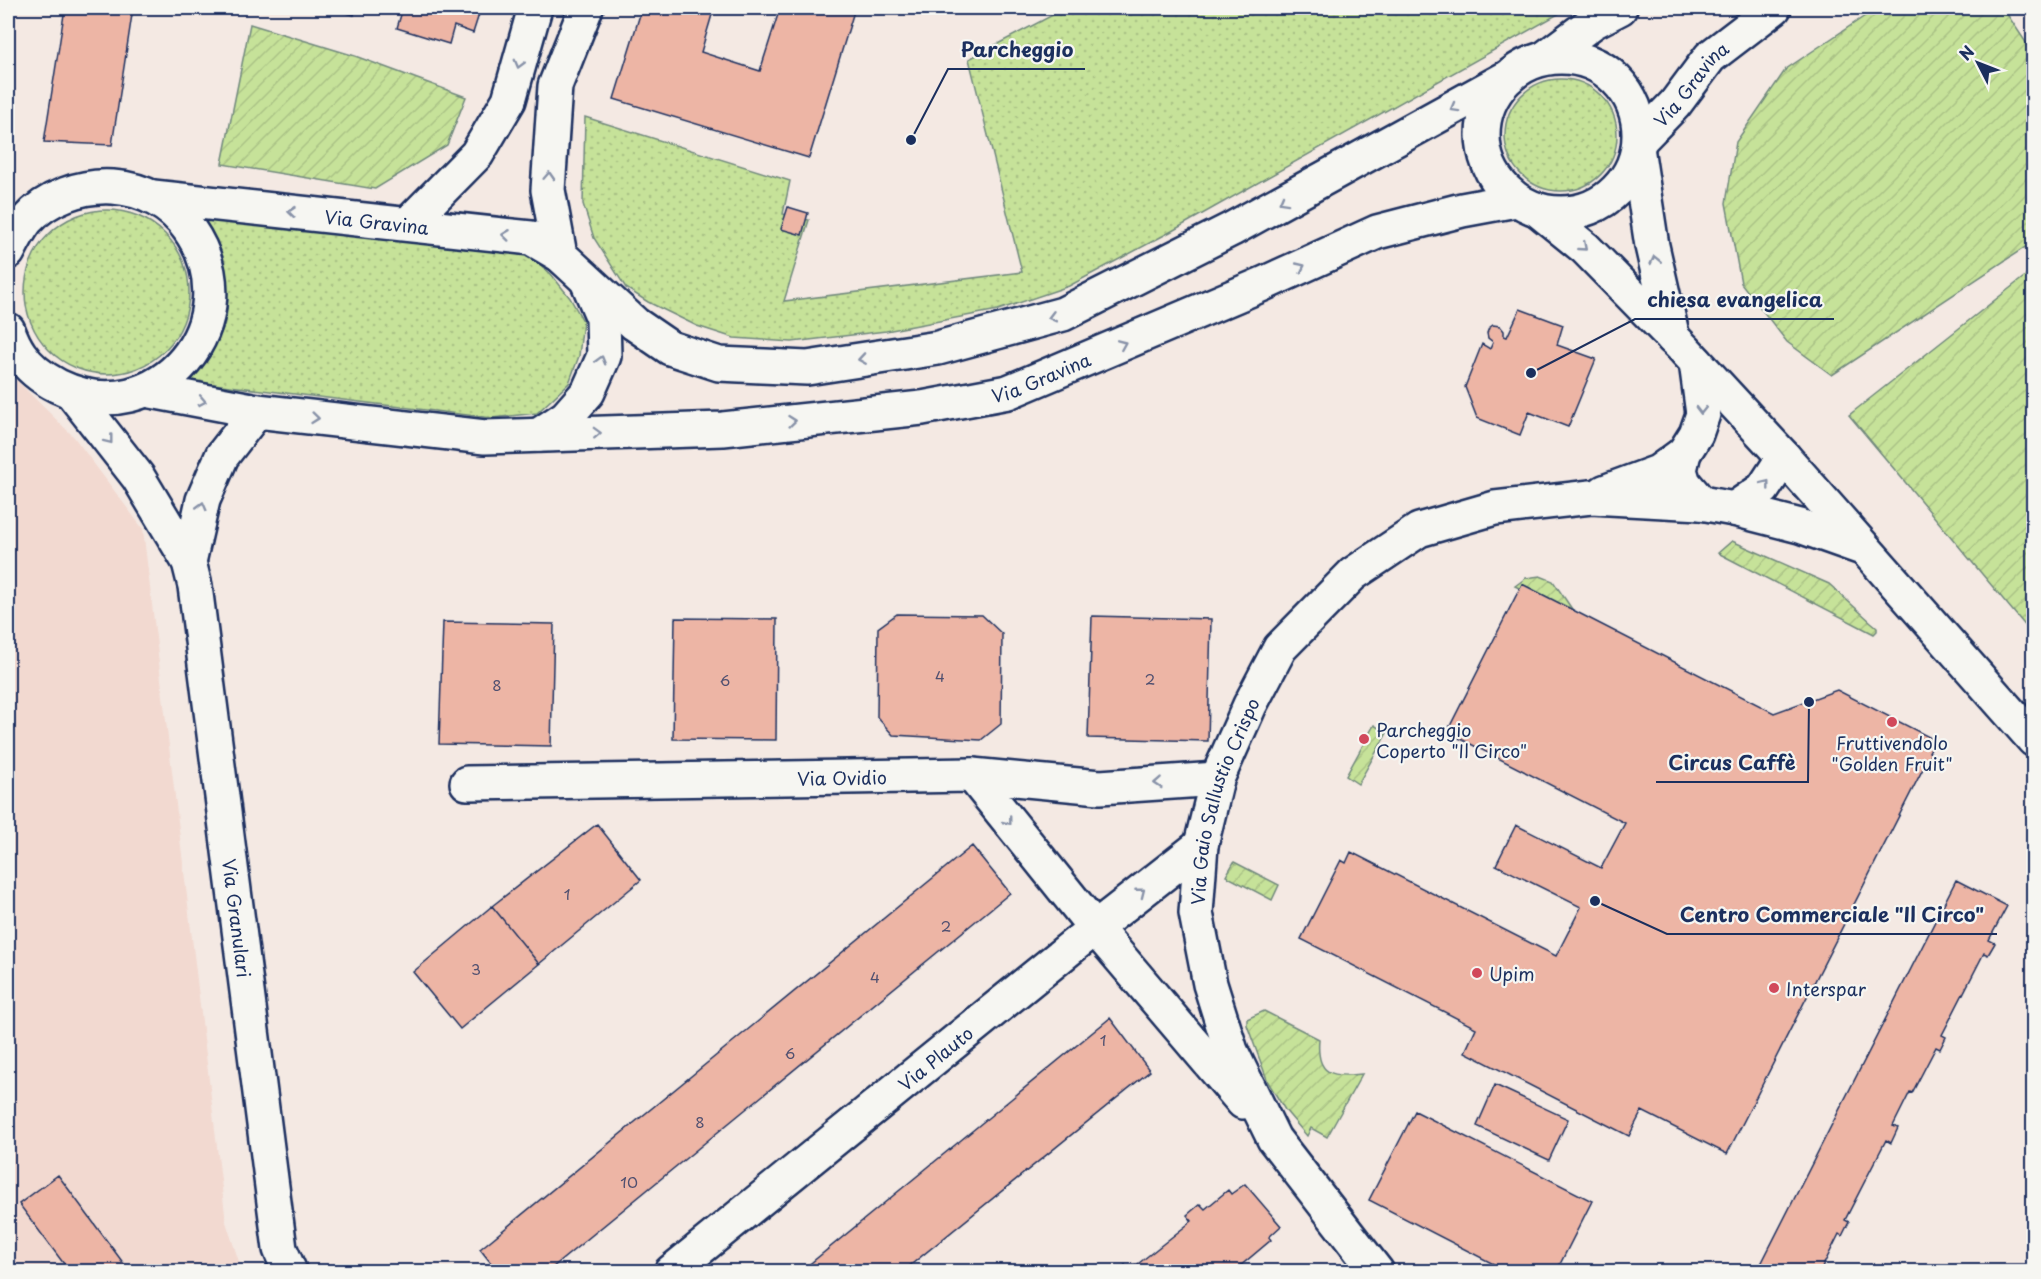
<svg xmlns="http://www.w3.org/2000/svg" width="2041" height="1279" font-family="'Playpen Sans',sans-serif">
	<defs>
		<pattern id="grass-dots" width="8" height="8" patternUnits="userSpaceOnUse" patternTransform="scale(1.5)"><rect width="8" height="8" fill="#c6e299"/><path d="M2 2h.1M6 6h.1" fill="none" stroke="#aac286" stroke-width="1.8" stroke-linecap="round"/></pattern>
		<pattern id="garden-furrows" width="10" height="10" patternUnits="userSpaceOnUse" patternTransform="scale(1.5)"><rect width="10" height="10" fill="#c6e299"/><path d="M-1 1l2-2M0 10L10 0M9 11l2-2" fill="none" stroke="#aac286"/></pattern>
	</defs>
	<rect width="100%" height="100%" fill="#f4e9e3"/>
	<filter id="ink" filterUnits="userSpaceOnUse"><feTurbulence type="fractalNoise" baseFrequency=".0167" numOctaves="2"/><feDisplacementMap in="SourceGraphic" scale="12" xChannelSelector="R" yChannelSelector="G"/><feConvolveMatrix kernelMatrix="1 2 1 2 8 2 1 2 1" color-interpolation-filters="sRGB"/></filter>
	<g filter="url(#ink)">
		<!-- built -->
		<path fill="#f2d9d0" d="M8,372L74,437L143,529L226,1222L242,1271L8,1272Z"/>
		<!-- grass -->
		<path fill="url(#grass-dots)" stroke="#70887c" stroke-width="1.5" d="M1066,8H1569L1172,231L1069,286L998,310L886,331L792,342L734,338L697,326L648,302L626,288L594,238L583,204L585,117L790,181L783,214L809,220L784,301L1022,272L969,59Z
			M1505 135a56 56 0 1 1 112 0a56 56 0 1 1-112 0Z
			M25 292a82 82 0 1 1 164 0a82 82 0 1 1-164 0Z
			M201,216L529,255L551,274L570,298L583,321L579,356L569,383L537,413L492,418L188,381C200,365 214,349 222,331C237,294 219,249 201,216Z"/>
		<!-- garden -->
		<path fill="url(#garden-furrows)" stroke="#70887c" stroke-width="1.5" d="M1877,8H2003L2033,53V242L1832,375L1787,342L1741,283L1726,203L1736,142L1786,69Z
			M250,24L355,56L466,97L447,145L375,189L222,164Z
			M2033,270V635L1849,415Z
			M1732,541L1829,584L1871,622L1877,627V631L1874,634L1718,553Z
			M1540,576L1553,581L1576,615L1515,586L1526,578Z
			M1374,725L1387,733L1358,784L1346,776Z
			M1234,862L1279,885L1272,900L1226,876Z
			M1264,1011L1319,1039C1316,1074 1331,1078 1362,1074L1327,1137L1311,1128L1307,1136L1285,1110L1268,1082L1247,1025V1019Z"/>
		<!-- building -->
		<path fill="#edb5a5" stroke="#1b2f5e" stroke-width="1.5" d="M65,8H133L112,145L44,142Z
			M329,8H356L354,15Z
			M403,8H481L473,33L454,26L449,44L397,28Z
			M642,8H714L701,52L760,71L780,8H855L809,158L614,99Z
			M788,207L808,213L802,235L781,229Z
			M1520,309L1563,325L1557,345L1596,359L1568,427L1529,412L1520,435L1477,418L1465,387L1482,344L1490,349L1493,342L1488,338L1487,333L1489,328L1493,325L1500,326L1504,331V336L1507,337Z
			M1522,584L1774,713L1837,690L1935,740L1929,752L1931,753L1727,1154L1642,1111L1629,1136L1465,1052L1476,1028L1301,939L1341,860L1346,863L1351,852L1556,956L1581,907L1496,865L1516,825L1601,868L1625,823L1447,732Z
			M897,614L982,615L1002,634L1001,724L981,740L893,735L877,717L878,628Z
			M1092,616L1211,619L1208,741L1088,738Z
			M675,618L777,619L776,740L673,739Z
			M443,622L554,624L551,746L439,744Z
			M597,824L641,880L539,964L492,906Z
			M972,846L1010,893L547,1272H498L480,1249Z
			M1956,880L2007,906L1989,940L1995,943L1988,955L1984,953L1942,1035L1946,1037L1940,1049L1936,1047L1912,1093L1910,1092L1893,1126L1898,1128L1891,1143L1886,1140L1845,1220L1849,1222L1842,1236L1839,1234L1820,1272H1757Z
			M492,906L539,964L460,1029L413,972Z
			M1110,1018L1150,1071L902,1272H800Z
			M1495,1085L1568,1119L1549,1160L1477,1126Z
			M1415,1111L1592,1201L1556,1272H1509L1369,1200Z
			M58,1175L130,1272H70L19,1204Z
			M1245,1184L1281,1226L1269,1237L1271,1240L1233,1272H1117L1125,1265L1129,1271L1192,1221L1187,1215L1200,1204L1205,1209L1228,1190L1231,1194Z"/>
		<g fill="none" stroke-linecap="round" stroke-linejoin="round">
			<defs>
				<g id="minor">
					<path d="M408,224L477,154L509,100L535,8"/>
					<path d="M560,255L548,190L555,86L586,8"/>
					<path d="M1696,362L1703,414L1696,434L1684,453L1680,470L1684,483L1701,503"/>
					<path d="M1604,492L1658,472L1684,453"/>
					<path d="M1734,509L1800,526L1865,549"/>
					<path d="M972,775L1095,928L1243,1102"/>
					<path id="s1" d="M467,783L972,775L1100,787L1217,779"/>
					<path id="s2" d="M671,1272L1095,928L1201,845"/>
					<path id="s3" d="M1377,1272L1274,1139L1231,1051L1210,984L1196,913L1201,845L1217,779L1250,705L1280,648L1353,574L1419,530L1495,508L1591,497L1701,503L1734,509L1763,489L1784,457"/>
				</g>
				<g id="tertiary">
					<path d="M1638,154L1652,246L1673,338"/>
					<path d="M1538,210L1585,248L1685,350L1784,457L2034,740"/>
					<path id="s4" d="M73,394L138,477L189,562L195,586L280,1249L290,1272"/>
					<path d="M189,562L203,500L222,456L257,411"/>
				</g>
				<g id="secondary">
					<circle cx="1561" cy="135" r="78"/>
					<path d="M1545,58L1593,22L1620,8"/>
					<path id="s5" d="M1640,140L1675,104L1710,57L1774,8"/>
					<path id="s6" d="M153,197L531,238L560,255L635,324L670,348L719,364L807,368L938,348L1063,314L1232,229L1505,79"/>
					<path d="M8,252C13,242 19,230 26,221C47,197 82,185 113,187C143,189 172,204 189,229C253,320 158,435 58,386C44,379 29,368 20,354C15,347 11,338 8,330"/>
					<path id="s7" d="M146,390L257,411L485,437L723,429L922,408L1008,392L1263,284L1377,232L1462,210L1516,200"/>
					<path d="M539,435L566,417L588,392L604,356L603,318L588,283"/>
				</g>
			</defs>
			<!-- minor casing -->
			<use href="#minor" stroke="#1b2f5e" stroke-width="38"/>
			<!-- tertiary casing -->
			<use href="#tertiary" stroke="#1b2f5e" stroke-width="38"/>
			<!-- secondary casing -->
			<use href="#secondary" stroke="#1b2f5e" stroke-width="38"/>
			<!-- minor -->
			<use href="#minor" stroke="#f6f6f2" stroke-width="33"/>
			<!-- tertiary -->
			<use href="#tertiary" stroke="#f6f6f2" stroke-width="33"/>
			<!-- secondary -->
			<use href="#secondary" stroke="#f6f6f2" stroke-width="33"/>
		</g>
		<!-- one-way arrows -->
		<defs><path id="oneway-chevron" d="M-2-3.5L2.5 0L-2 3.5" fill="none" stroke-width="1.6" stroke-linecap="round" stroke-linejoin="round" transform="scale(1.5)"/></defs>
		<g stroke="#8892a8">
			<use href="#oneway-chevron" transform="translate(519 64) rotate(105)"/>
			<use href="#oneway-chevron" transform="translate(1454 108) rotate(151)"/>
			<use href="#oneway-chevron" transform="translate(549 176) rotate(-87)"/>
			<use href="#oneway-chevron" transform="translate(1283 201) rotate(151)"/>
			<use href="#oneway-chevron" transform="translate(292 212) rotate(-174)"/>
			<use href="#oneway-chevron" transform="translate(506 235) rotate(-173)"/>
			<use href="#oneway-chevron" transform="translate(1583 247) rotate(41)"/>
			<use href="#oneway-chevron" transform="translate(1655 260) rotate(-103)"/>
			<use href="#oneway-chevron" transform="translate(1301 267) rotate(-25)"/>
			<use href="#oneway-chevron" transform="translate(1052 317) rotate(165)"/>
			<use href="#oneway-chevron" transform="translate(1122 344) rotate(-23)"/>
			<use href="#oneway-chevron" transform="translate(862 359) rotate(171)"/>
			<use href="#oneway-chevron" transform="translate(601 360) rotate(-74)"/>
			<use href="#oneway-chevron" transform="translate(202 401) rotate(11)"/>
			<use href="#oneway-chevron" transform="translate(1701 410) rotate(91)"/>
			<use href="#oneway-chevron" transform="translate(315 418) rotate(6)"/>
			<use href="#oneway-chevron" transform="translate(792 421) rotate(-6)"/>
			<use href="#oneway-chevron" transform="translate(597 433) rotate(-2)"/>
			<use href="#oneway-chevron" transform="translate(109 440) rotate(52)"/>
			<use href="#oneway-chevron" transform="translate(1766 484) rotate(-52)"/>
			<use href="#oneway-chevron" transform="translate(202 506) rotate(-75)"/>
			<use href="#oneway-chevron" transform="translate(1158 783) rotate(176)"/>
			<use href="#oneway-chevron" transform="translate(1008 821) rotate(51)"/>
			<use href="#oneway-chevron" transform="translate(1141 892) rotate(-38)"/>
		</g>
	</g>
	<!-- markers -->
	<g fill="#d1495b" stroke="#f6f6f2" stroke-width="2">
		<circle cx="1892" cy="722" r="6"/>
		<circle cx="1364" cy="739" r="6"/>
		<circle cx="1477" cy="973" r="6"/>
		<circle cx="1774" cy="988" r="6"/>
	</g>
	<g text-anchor="middle" dominant-baseline="central" stroke-width="4.5" stroke-linejoin="round" paint-order="stroke">
		<!-- number labels -->
		<g font-size="15" fill="#505070">
			<text x="940" y="675">4</text>
			<text x="1150" y="678">2</text>
			<text x="725" y="679">6</text>
			<text x="497" y="684">8</text>
			<text x="567" y="893">1</text>
			<text x="946" y="925">2</text>
			<text x="476" y="968">3</text>
			<text x="875" y="976">4</text>
			<text x="1103" y="1039">1</text>
			<text x="790" y="1052">6</text>
			<text x="700" y="1121">8</text>
			<text x="629" y="1181">10</text>
		</g>
		<!-- street labels -->
		<g font-size="18" fill="#1b2f5e" stroke="#f6f6f2">
			<text stroke="none"><textPath href="#s5" startOffset="76">Via Gravina</textPath></text>
			<text stroke="none"><textPath href="#s6" startOffset="225">Via Gravina</textPath></text>
			<text stroke="none"><textPath href="#s7" startOffset="904">Via Gravina</textPath></text>
			<text stroke="none"><textPath href="#s1" startOffset="375">Via Ovidio</textPath></text>
			<text stroke="none"><textPath href="#s3" startOffset="525">Via Gaio Sallustio Crispo</textPath></text>
			<text stroke="none"><textPath href="#s4" startOffset="564">Via Granulari</textPath></text>
			<text stroke="none"><textPath href="#s2" startOffset="340">Via Plauto</textPath></text>
		</g>
		<!-- poi labels -->
		<g font-size="18" fill="#1b2f5e" stroke="#f6f6f2" text-anchor="start">
			<text x="1376" y="729">Parcheggio<tspan x="1376" dy="21">Coperto "Il Circo"</tspan></text>
			<text x="1892" y="742" text-anchor="middle">Fruttivendolo<tspan x="1892" dy="21">"Golden Fruit"</tspan></text>
			<text x="1489" y="973">Upim</text>
			<text x="1786" y="988">Interspar</text>
		</g>
	</g>
	<!-- callouts -->
	<path fill="none" stroke="#1b2f5e" stroke-width="2" d="M911 140L948 69H1085M1531 373L1635 319H1834M1809 702L1808 782H1656M1595 901L1667 934H1997"/>
	<g fill="#1b2f5e" stroke="#f6f6f2" stroke-width="2">
		<circle cx="911" cy="140" r="6"/>
		<circle cx="1531" cy="373" r="6"/>
		<circle cx="1809" cy="702" r="6"/>
		<circle cx="1595" cy="901" r="6"/>
	</g>
	<g font-size="20" text-anchor="middle" font-weight="bold" fill="#1b2f5e" stroke="#f6f6f2" stroke-width="4.5" stroke-linejoin="round" paint-order="stroke">
		<text x="1017" y="57">Parcheggio</text>
		<text x="1735" y="307">chiesa evangelica</text>
		<text x="1732" y="770">Circus Caffè</text>
		<text x="1832" y="922">Centro Commerciale "Il Circo"</text>
	</g>
	<!-- margin -->
	<rect width="2041" height="1279" fill="none" stroke="#f6f6f2" stroke-width="30"/>
	<rect x="15" y="15" width="2011" height="1249" fill="none" stroke="#1b2f5e" stroke-width="2" filter="url(#ink)"/>
	<!-- north arrow -->
	<g transform="translate(1978 63) rotate(312)" stroke="#f6f6f2" stroke-width="4.5" paint-order="stroke">
	<path d="M0-4.5L10 22L0 15L-10 22Z" fill="#1b2f5e"/>
	<text y="-9" font-size="16" font-weight="bold" text-anchor="middle" fill="#1b2f5e">N</text>
	</g>
</svg>
